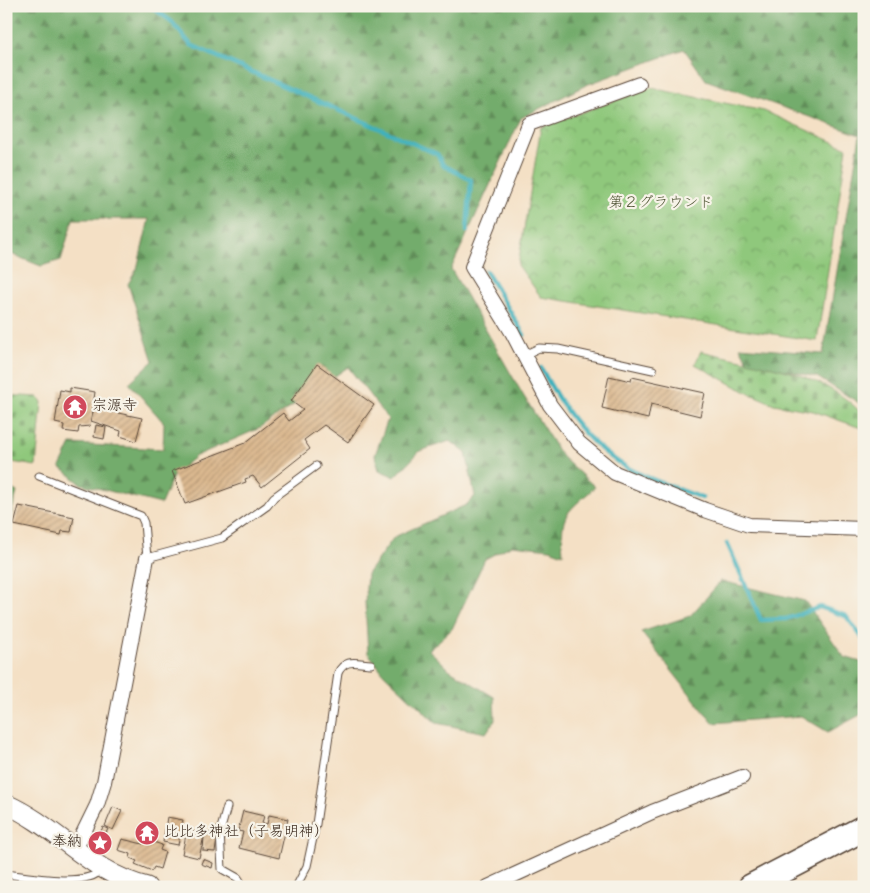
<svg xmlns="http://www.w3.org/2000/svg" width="870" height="893" font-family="'Gochi Hand','Klee One',sans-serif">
	<defs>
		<pattern id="forest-firs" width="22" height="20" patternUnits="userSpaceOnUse" patternTransform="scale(1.25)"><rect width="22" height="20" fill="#73ac6c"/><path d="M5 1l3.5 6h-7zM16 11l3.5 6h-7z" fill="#608c58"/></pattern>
		<pattern id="cemetery-stones" width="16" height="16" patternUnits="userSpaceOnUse" patternTransform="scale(1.25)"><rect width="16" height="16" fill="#8fc87c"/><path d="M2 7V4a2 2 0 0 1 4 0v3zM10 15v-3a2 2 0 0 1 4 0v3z" fill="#76a365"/></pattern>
		<pattern id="park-crowns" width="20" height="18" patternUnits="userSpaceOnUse" patternTransform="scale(1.25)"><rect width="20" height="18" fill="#8fc87c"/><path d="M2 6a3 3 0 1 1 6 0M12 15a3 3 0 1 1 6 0" fill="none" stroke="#76a365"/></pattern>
		<pattern id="building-hatch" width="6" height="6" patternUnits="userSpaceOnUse" patternTransform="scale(1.25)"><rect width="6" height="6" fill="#dcb990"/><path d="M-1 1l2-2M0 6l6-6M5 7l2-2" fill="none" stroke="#b49775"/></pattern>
	</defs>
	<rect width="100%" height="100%" fill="#f7f3e8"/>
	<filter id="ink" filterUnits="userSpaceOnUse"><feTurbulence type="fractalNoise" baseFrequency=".02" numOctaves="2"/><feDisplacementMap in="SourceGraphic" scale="10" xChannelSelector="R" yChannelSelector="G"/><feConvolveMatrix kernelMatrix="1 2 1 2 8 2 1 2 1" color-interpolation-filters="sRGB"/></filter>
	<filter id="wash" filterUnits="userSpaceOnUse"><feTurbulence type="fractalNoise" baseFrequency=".0096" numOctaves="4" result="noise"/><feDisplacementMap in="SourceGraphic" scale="20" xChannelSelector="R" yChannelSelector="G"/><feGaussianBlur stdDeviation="1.12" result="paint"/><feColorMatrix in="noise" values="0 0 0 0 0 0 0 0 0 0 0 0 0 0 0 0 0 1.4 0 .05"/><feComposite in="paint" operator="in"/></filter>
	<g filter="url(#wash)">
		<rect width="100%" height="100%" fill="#f4e0c5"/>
		<!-- forest -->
		<path fill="url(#forest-firs)" stroke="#576b45" d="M6,6H864V406L817,377L748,362L740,347L823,354L860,135L706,80L684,49L586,85L521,118L451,269L523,395L562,457L595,487C566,514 560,512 563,554L550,549L512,545L485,559L452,629L429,650L450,670L494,697L495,720L486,733L436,723L384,674L368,653L365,602L367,574L394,537L466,505L475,496L466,453L450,441L420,451L395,477L379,470L375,455L388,419L348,367L260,428L196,456L174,474L161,504L81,484L60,467L71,444L163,449L164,423L129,383L153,361L128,284L137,269L149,219H73L61,260L41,266L6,252Z
			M6,486L17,492L6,533Z
			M721,581L805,601L844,657L864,663V713L828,732L801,716L713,723L641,632L690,616Z"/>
		<!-- cemetery -->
		<path fill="url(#cemetery-stones)" stroke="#65794d" d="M701,351C757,365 824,370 864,416V429L813,411L774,404L746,392L695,364Z
			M6,395L38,397L42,402L36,466L6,461Z"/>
		<!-- park -->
		<path fill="url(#park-crowns)" stroke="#65794d" d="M651,88L764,111L847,148L817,341L541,297L518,265L541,127Z"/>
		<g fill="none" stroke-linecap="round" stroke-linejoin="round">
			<!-- stream -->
			<path stroke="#41b1bc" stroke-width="4.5" d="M150,6L171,21L191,45L437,154L443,165L471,180L467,231
				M486,271L524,335
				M541,368C560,404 583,439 618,462C640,477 677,488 702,498
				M727,543L761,620L786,619L820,607L846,616L864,640"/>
		</g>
		<g id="blocks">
			<!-- building -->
			<path fill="url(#building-hatch)" d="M317,364L374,405L348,442L324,425L304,440L310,449L262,487L253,476L245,479L246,482L185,504L172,471L245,443L283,413L289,421L303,410L291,401Z
				M609,376L631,381L632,377L705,393L700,416L651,404L648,419L602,408Z
				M70,388L95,392L90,426L79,427L78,433L63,431L64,425L55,423L60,390L70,392Z
				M94,408L142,418L136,441L120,436L121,431L91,421Z
				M96,425L106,427L104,439L94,437Z
				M19,506L74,517L71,532L62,531L61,535L14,525Z
				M113,807L122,811L113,830L105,826Z
				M243,811L264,816L262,823L267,824L269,815L288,819L279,858L239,848L243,832L238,831Z
				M167,817L183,820L178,845L163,842Z
				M103,827L108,829L103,839L98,837Z
				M187,830L205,834V832L218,834L215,852L203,851L204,836L199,858L182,854Z
				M122,839L143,844L145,839L162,845L160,850L165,852L160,869L154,867L152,871L135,864L137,861L130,858L131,854L118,850Z
				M203,859L213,863L212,868L201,864Z"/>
		</g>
	</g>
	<g filter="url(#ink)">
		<use href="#blocks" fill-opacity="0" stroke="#574537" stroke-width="1"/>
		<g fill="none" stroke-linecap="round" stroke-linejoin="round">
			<defs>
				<path id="lane" d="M524,355L539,348L558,349L653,370
					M39,476L141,516L144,523L147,558L222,538L267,506L274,497L316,466
					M227,807L220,832L222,869L238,878L244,887
					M6,874C28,877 88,888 102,869
					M296,887L307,866L316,824L338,673C345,658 356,663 371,664"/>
				<path id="street" d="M639,84L529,124L472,267L512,332L550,405L579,443L615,473L705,510L749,525L864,529
					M75,850L97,805L104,782L147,558
					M488,887L652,812L742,777"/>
				<path id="secondary" d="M6,804C58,827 88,872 147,887"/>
				<path id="highway" d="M751,887L864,828"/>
			</defs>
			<!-- lane casing -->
			<use href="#lane" stroke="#574537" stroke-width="9"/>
			<!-- street casing -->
			<use href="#street" stroke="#574537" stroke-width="16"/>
			<!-- secondary casing -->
			<use href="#secondary" stroke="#574537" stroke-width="21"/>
			<!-- highway casing -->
			<use href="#highway" stroke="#574537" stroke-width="28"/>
			<!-- lane -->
			<use href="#lane" stroke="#fff" stroke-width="7"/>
			<!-- street -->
			<use href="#street" stroke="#fff" stroke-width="14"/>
			<!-- secondary -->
			<use href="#secondary" stroke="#fff" stroke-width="19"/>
			<!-- highway -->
			<use href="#highway" stroke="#fff" stroke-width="25"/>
		</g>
	</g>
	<!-- icons -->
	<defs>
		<symbol id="temple-disc" viewBox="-11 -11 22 22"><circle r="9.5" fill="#d1495b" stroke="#f7f3e8"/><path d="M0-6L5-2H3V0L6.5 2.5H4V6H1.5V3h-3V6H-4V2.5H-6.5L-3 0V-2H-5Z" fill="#fff"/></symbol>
		<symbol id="sight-disc" viewBox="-11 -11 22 22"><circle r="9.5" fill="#d1495b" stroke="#f7f3e8"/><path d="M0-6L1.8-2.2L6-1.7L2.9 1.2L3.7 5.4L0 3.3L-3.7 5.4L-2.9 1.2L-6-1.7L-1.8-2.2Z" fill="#fff"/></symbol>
	</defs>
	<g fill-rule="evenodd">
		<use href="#temple-disc" x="61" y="393" width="28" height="28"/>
		<use href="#temple-disc" x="133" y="819" width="28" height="28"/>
		<use href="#sight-disc" x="86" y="829" width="28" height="28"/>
	</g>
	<g text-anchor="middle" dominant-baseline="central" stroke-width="4.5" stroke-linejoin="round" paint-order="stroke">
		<!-- park labels -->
		<g font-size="15" fill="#54593a" stroke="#f7f3e8">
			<text x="661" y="204">第２グラウンド</text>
		</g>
		<!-- poi labels -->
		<g font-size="15" fill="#3b2a1e" stroke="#f7f3e8" text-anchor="start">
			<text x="92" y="407">宗源寺</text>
			<text x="164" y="833">比比多神社（子易明神）</text>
			<text x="82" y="843" text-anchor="end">奉納</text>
		</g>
	</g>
	<!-- margin -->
	<rect width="870" height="893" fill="none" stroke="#f7f3e8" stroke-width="25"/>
</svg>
